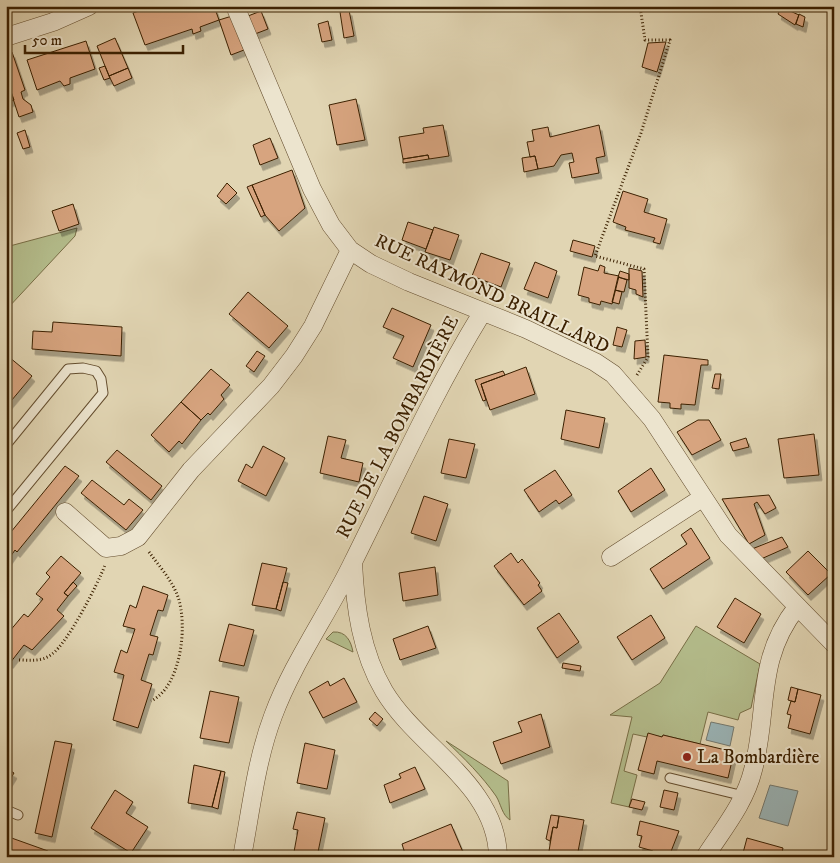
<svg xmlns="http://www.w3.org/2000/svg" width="840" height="863" font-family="'IM FELL DW Pica',serif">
	<defs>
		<filter id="shadow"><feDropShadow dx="3" dy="5.5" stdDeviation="0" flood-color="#0004"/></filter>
	</defs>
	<rect width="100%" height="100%" fill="#e1d5b3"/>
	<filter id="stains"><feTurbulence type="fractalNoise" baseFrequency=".004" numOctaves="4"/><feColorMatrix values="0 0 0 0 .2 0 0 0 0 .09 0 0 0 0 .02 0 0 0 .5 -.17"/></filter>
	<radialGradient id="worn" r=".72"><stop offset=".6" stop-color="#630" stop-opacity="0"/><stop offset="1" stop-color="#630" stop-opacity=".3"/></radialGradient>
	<!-- green -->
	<path fill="#b4bd8c" stroke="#786e46" d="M77,228L75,236L6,310V247Z
		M696,626L760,664L751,708L740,713L738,720L708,712L700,744L663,735L662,737L648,734L647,737L633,734L624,771L637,775L629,807L611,803L632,717L610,715L660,683Z
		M333,632C346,631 351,641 353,652L326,639Z
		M446,741L508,781L510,820C502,815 501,804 496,796C482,776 464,758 446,741Z"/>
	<!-- water -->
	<path fill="#9ab5b8" stroke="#74796f" d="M711,722L734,727L730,746L706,740Z
		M770,785L798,791L788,826L759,818Z"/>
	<!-- building -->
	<path fill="#d7a47f" stroke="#3b2001" filter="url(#shadow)" d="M153,6H214L219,20L200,27L201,31L193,34L192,29L145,45L133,13Z
		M781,7L799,15L795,25L778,14Z
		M349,10L354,36L344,38L340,12Z
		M261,11L268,29L255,34L248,16Z
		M799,14L805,17L803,27L796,24Z
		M232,16L244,50L231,55L219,20Z
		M328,21L332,40L322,42L318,24Z
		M115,38L128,68L109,76L97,46Z
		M86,41L95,69L70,78V84L64,86L60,81L37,90L27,60Z
		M666,42L657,72L642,67L648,43Z
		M12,52L25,90L21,92L23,99L31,105L33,112L19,117L6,77V54Z
		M105,66L110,78L104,80L99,68Z
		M128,68L132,78L114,86L109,76Z
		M6,77L14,100L6,102Z
		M356,99L365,140L337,145L329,105Z
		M443,125L449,156L429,159L428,155L403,159L399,137L424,133L423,128Z
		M599,125L605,156L596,158L599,173L572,178L569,163L574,162L572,153L561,155L554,166L538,169L535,156L530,157L527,142L534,141L532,130L548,127L550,137Z
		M25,130L30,147L23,149L17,133Z
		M270,138L278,158L260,165L253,145Z
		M428,155L429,159L403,163V159Z
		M535,156L538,169L524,172L522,158Z
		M292,170L305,208L279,231L265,215L252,185Z
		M227,183L237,193L226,204L217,196Z
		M252,185L265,215L261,217L247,187Z
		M623,191L648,199L644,212L667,219L660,244L653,242L655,238L625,230L626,227L613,222Z
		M73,204L79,224L59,231L52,211Z
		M408,222L433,230L426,249L402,240Z
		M434,227L459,235L450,260L425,252Z
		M573,240L595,246L592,257L570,251Z
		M481,253L510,263L501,287L472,276Z
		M535,262L557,271L548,298L524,289Z
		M600,265L605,267L604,273L619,276L612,304L601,301L600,305L589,302V298L578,295L584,267L598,271Z
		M629,268L642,271L643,297L636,294V290L629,288Z
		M620,271L629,274V280L618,277Z
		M618,277L627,280L624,292L615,290Z
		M615,290L622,292L619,304L612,302Z
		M248,292L288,326L269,348L229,314Z
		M392,308L431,325L413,367L393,358L404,336L383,327Z
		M53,322L122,327L121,356L32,349L33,331L52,332Z
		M617,327L627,330L622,347L613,345Z
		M645,340L646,357L634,359L635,341Z
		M257,351L265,356L254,372L246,366Z
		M664,355L708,360V365H701L695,405L681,404V409L670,408V403L658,402Z
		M9,357L32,376L6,407V361Z
		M526,367L535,394L490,410L481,384Z
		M211,369L230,385L221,395L224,399L210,415L208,413L201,420L181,402Z
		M503,371L505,375L481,384L486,400L483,401L475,380Z
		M715,374H721L719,389L712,388Z
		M181,402L201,420L182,444L179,441L169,452L151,435Z
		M566,410L605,418L599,448L561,439Z
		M698,420H709L721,440L692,455L677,432Z
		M814,434L819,475L784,478L778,439Z
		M328,436L346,440L341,458L363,463L359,482L320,473Z
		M746,438L749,447L733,451L730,443Z
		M449,439L475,444L466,478L441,473Z
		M263,446L285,458L266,496L238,481L246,464L252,468Z
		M117,450L162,486L151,500L106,462Z
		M65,466L79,476L17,552L15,550L8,560L6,538Z
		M651,468L665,490L631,512L618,491Z
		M555,470L572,495L559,504L556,500L539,512L524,490Z
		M92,480L124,505L129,499L143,510L126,530L81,493Z
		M769,495L776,508L765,514L757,502L754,504L765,535L749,544L722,499Z
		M424,496L448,504L436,541L411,533Z
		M691,528L710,558L663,589L650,569L687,544L681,535Z
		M782,537L788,547L761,559L752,549Z
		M808,551L831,574L808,595L786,572Z
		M511,553L518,563L522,559L540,583L538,585L542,591L524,605L494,566Z
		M61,556L81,573L64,593L68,596L57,610L64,616L32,650L24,645L10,663L6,660V630L9,632L24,614L28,617L43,599L36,594L50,577L46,573Z
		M262,563L287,568L276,609L252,605Z
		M435,567L438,595L403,601L399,573Z
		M73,582L77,586L68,596L64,593Z
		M283,582L288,583L281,611L276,609Z
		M143,586L168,595L163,611L158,610L150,635L158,637L153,655L149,654L141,680L152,684L138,728L113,720L124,675L114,672L121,650L127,653L135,629L123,626L130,605L136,608Z
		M735,598L761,614L744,643L717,627Z
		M559,613L579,642L557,658L537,628Z
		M651,615L665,638L632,660L617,637Z
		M229,624L254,630L244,666L219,661Z
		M428,626L436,648L400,660L393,639Z
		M563,663L581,666L580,671L562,668Z
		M344,678L357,702L323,718L309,692L328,681L330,686Z
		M791,687L798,689L795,702L788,700Z
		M798,689L821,695L810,734L788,728L791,715L787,714L791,701L795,702Z
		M210,691L239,697L229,743L200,738Z
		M375,712L383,719L377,726L369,719Z
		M541,714L550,747L501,764L493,742L522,732L518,722Z
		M648,733L662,737L663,735L734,752L728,778L657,761L654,774L638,770Z
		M55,741L72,744L52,837L35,833Z
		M305,743L335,750L327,789L297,783Z
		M194,765L221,771L212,807L188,803Z
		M415,767L425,789L390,803L384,785L401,778L399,774Z
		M6,768L14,773L6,786Z
		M221,771L225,772L218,809L212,807Z
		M115,790L133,802L126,813L148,827L131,853L91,828Z
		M664,790L678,793L674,810L660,807Z
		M632,799L645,802L642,810L629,807Z
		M297,812L325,818L317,857L294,852L298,830L293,829Z
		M551,815L559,816L557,828L553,827L550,841L546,839Z
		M559,816L584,820L577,857H548L553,827L557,828Z
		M640,821L679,831L670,854L672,857H651L653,851L639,847L642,836L637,835Z
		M451,824L465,857H442L440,851L427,857H406L402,844Z
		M6,836L48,851L47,857L6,855Z
		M747,838L783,848L781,857H749V854L743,853Z"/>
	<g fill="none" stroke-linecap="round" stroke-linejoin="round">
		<defs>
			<path id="lane" d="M6,445L68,369L83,368L96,371L101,379L103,393L6,511
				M670,778L744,796
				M6,810L18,815"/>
			<path id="street" d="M235,6L312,189L331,225L350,250L371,264L409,282L526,329L595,362L613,374L652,419L728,535L834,644
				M6,37L53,22L89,6
				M65,512L106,548L121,546L138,537L191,470L271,386L294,356L313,326L350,250
				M611,557L702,498
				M353,562C355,606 361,652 384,691C418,748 497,784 498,857
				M242,857C251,810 256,761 273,716C293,662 328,614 353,562C395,478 433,393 482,313
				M705,857C723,829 745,803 753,770C769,711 755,660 797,607"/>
		</defs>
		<!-- lane casing -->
		<use href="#lane" stroke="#644d2e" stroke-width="11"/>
		<!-- street casing -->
		<use href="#street" stroke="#644d2e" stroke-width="19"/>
		<!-- path -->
		<path stroke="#3b2001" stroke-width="3" stroke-dasharray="1 2.5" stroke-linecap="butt" d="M637,375L648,357L644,269L595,256L641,133L670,40H645L640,6
			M149,552C159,566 172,580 178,597C188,626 181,687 151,701
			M19,660C31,660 42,662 52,654C67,644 98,584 105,565"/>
		<!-- lane -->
		<use href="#lane" stroke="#ece4ce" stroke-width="9"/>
		<!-- street -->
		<use href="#street" stroke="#ece4ce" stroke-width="18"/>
	</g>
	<!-- markers -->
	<circle fill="#8f2418" stroke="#ece4ce" stroke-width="2" cx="687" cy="757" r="5"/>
	<g text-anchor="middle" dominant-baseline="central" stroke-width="4" stroke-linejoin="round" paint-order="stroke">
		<!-- street labels -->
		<g font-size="19" fill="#3b2001" stroke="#ece4ce">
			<text transform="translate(492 294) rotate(25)">RUE RAYMOND BRAILLARD</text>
			<text transform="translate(398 427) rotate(-63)">RUE DE LA BOMBARDIÈRE</text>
		</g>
		<!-- poi labels -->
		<g font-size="19" fill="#3b2001" stroke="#ece4ce" text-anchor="start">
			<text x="697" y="757">La Bombardière</text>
		</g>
	</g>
	<!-- margin -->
	<rect width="840" height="863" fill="none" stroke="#e1d5b3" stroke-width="25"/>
	<rect x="8" y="8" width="825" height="848" fill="none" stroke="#3b2001" stroke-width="2.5"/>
	<rect x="12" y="12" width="815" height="838" fill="none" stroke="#3b2001"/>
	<!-- scale -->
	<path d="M25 45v8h158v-8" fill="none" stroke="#3b2001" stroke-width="2.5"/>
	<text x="32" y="45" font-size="15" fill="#3b2001" stroke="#ece4ce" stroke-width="4" paint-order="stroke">50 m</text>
	<rect width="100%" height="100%" filter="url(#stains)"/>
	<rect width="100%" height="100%" fill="url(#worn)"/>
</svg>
